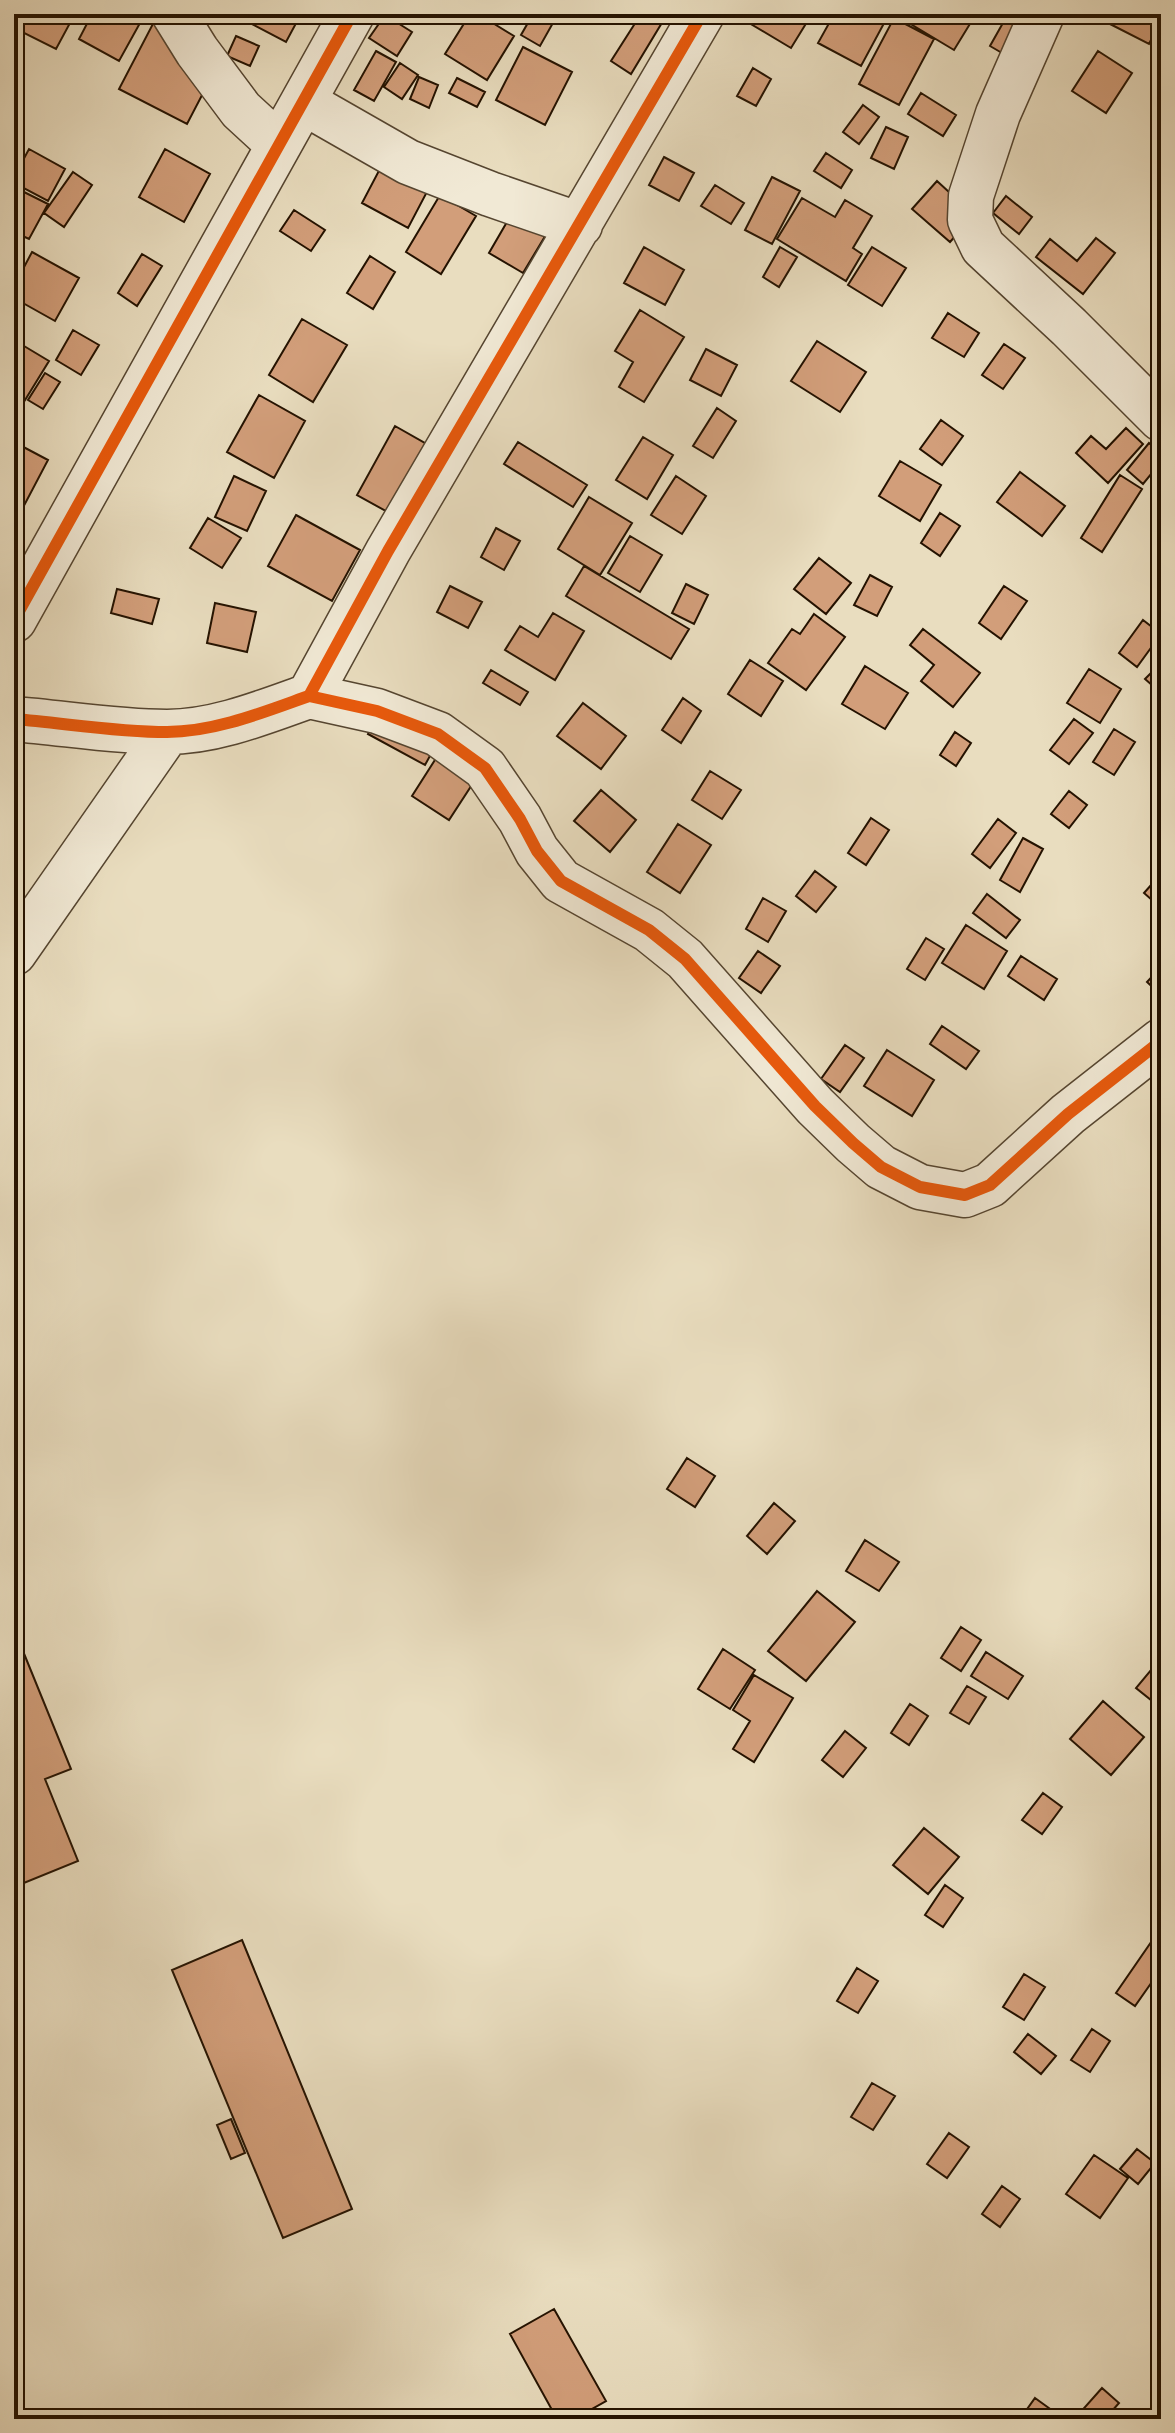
<svg xmlns="http://www.w3.org/2000/svg" width="1175" height="2433" font-family="'EB Garamond',serif">
	<rect width="100%" height="100%" fill="#e9ddbf"/>
	<filter id="stains"><feTurbulence type="fractalNoise" baseFrequency=".0025" numOctaves="4"/><feColorMatrix values="0 0 0 0 .2 0 0 0 0 .09 0 0 0 0 .02 0 0 0 .5 -.17"/></filter>
	<radialGradient id="worn" r=".72"><stop offset=".6" stop-color="#630" stop-opacity="0"/><stop offset="1" stop-color="#630" stop-opacity=".3"/></radialGradient>
	<!-- building -->
	<path fill="#d29e7a" stroke="#241200" stroke-width="2" d="M14,14H52L70,23L56,49L14,28Z
		M92,14H145L119,61L79,39Z
		M257,14H301L286,42L252,24Z
		M470,14H478L514,36L487,80L445,54Z
		M533,14H558L540,46L521,35Z
		M641,14H652L663,21L631,74L611,61Z
		M734,14H805L810,17L791,48Z
		M825,14H889L861,66L818,43L832,18Z
		M894,14H976L954,50Z
		M1008,14L1034,26L1014,60L990,46Z
		M1116,14H1160L1161,20L1149,44L1110,24Z
		M385,15L412,32L397,56L369,38Z
		M156,18L224,53L187,124L119,89Z
		M894,18L934,39L899,105L859,84Z
		M236,36L259,46L250,66L227,56Z
		M523,47L572,72L545,125L496,100Z
		M376,51L396,62L374,101L354,90Z
		M1098,51L1132,73L1106,113L1072,91Z
		M400,63L418,75L402,99L384,87Z
		M753,68L771,79L756,106L737,96Z
		M419,77L438,85L429,108L410,99Z
		M457,78L485,92L477,107L449,93Z
		M921,93L956,115L943,136L908,114Z
		M863,105L879,117L859,144L843,132Z
		M886,127L908,137L894,169L871,158Z
		M29,149L65,169L48,201L14,183V177Z
		M165,149L210,174L184,222L139,197Z
		M826,153L852,170L841,188L814,171Z
		M664,157L694,173L679,201L649,185Z
		M383,163L429,188L408,228L362,203Z
		M73,172L92,185L64,227L44,213Z
		M772,177L800,191L772,244L745,230Z
		M937,181L974,215L950,242L912,209Z
		M715,185L744,203L731,224L701,206Z
		M18,189L48,204L29,239L14,232V197Z
		M440,195L476,216L441,274L406,252Z
		M1006,196L1032,217L1019,234L993,213Z
		M802,198L835,217L845,200L872,216L853,248L862,254L846,281L777,239Z
		M515,208L550,228L523,273L489,253Z
		M294,210L325,230L311,251L280,231Z
		M1096,238L1115,253L1083,294L1036,257L1050,239L1077,261Z
		M644,247L684,270L665,305L624,283Z
		M780,247L797,257L779,287L763,277Z
		M872,247L906,268L882,306L848,285Z
		M32,252L79,278L55,321L14,298V286Z
		M142,254L162,266L137,306L118,293Z
		M370,256L395,272L373,309L347,293Z
		M640,310L684,337L644,402L619,387L633,362L615,351Z
		M948,313L979,333L964,357L932,338Z
		M302,319L347,345L313,402L269,375Z
		M73,330L99,345L81,375L56,360Z
		M14,340L49,361L14,418Z
		M817,341L866,372L840,412L791,381Z
		M1004,344L1025,358L1003,389L982,375Z
		M706,349L737,365L721,396L690,380Z
		M45,373L60,382L43,409L28,400Z
		M259,395L305,421L274,478L227,452Z
		M717,408L736,421L713,458L693,446Z
		M941,420L963,436L942,465L920,449Z
		M395,426L430,446L393,515L357,495Z
		M1126,428L1143,444L1108,483L1076,453L1091,436L1106,449Z
		M643,437L673,455L647,499L616,480Z
		M14,442L48,460L18,517L14,514Z
		M518,442L587,485L573,507L504,464Z
		M1149,443L1161,453V462L1143,484L1127,470Z
		M900,461L941,485L920,521L879,496Z
		M1020,472L1065,506L1042,536L997,502Z
		M1120,475L1142,489L1102,552L1081,538Z
		M234,476L266,491L247,531L215,517Z
		M676,476L706,496L682,534L651,515Z
		M589,497L632,523L600,575L558,549Z
		M940,513L960,526L940,556L921,543Z
		M296,515L360,550L332,601L268,566Z
		M208,518L241,538L222,568L190,548Z
		M496,528L520,541L504,570L481,557Z
		M630,536L662,555L640,592L608,573Z
		M819,558L851,583L826,614L794,589Z
		M584,566L689,629L671,659L566,596Z
		M870,575L892,587L877,616L854,605Z
		M686,584L708,595L694,624L672,613Z
		M450,586L482,602L468,628L437,612Z
		M1004,586L1027,601L1001,639L979,623Z
		M117,589L159,599L152,624L111,613Z
		M215,603L256,612L247,652L207,643Z
		M553,613L584,631L555,680L505,650L520,626L538,637Z
		M814,614L845,637L806,690L768,663L792,629L800,634Z
		M1143,620L1161,634L1137,667L1119,653Z
		M923,629L980,673L953,707L921,681L934,665L910,645Z
		M750,660L783,681L761,716L728,694Z
		M1161,663V693L1145,679Z
		M865,666L908,693L885,729L842,704Z
		M1089,669L1121,689L1100,723L1067,703Z
		M491,670L528,692L520,705L483,683Z
		M683,698L701,711L681,743L662,730Z
		M583,703L626,736L601,769L557,736Z
		M380,713L437,743L425,765L368,734Z
		M1074,719L1093,733L1069,764L1050,750Z
		M1114,729L1135,742L1114,775L1093,762Z
		M955,732L971,743L956,766L940,755Z
		M440,752L477,777L449,820L412,796Z
		M710,771L741,790L722,819L692,800Z
		M601,790L636,820L610,852L574,821Z
		M1069,791L1087,805L1069,828L1051,814Z
		M871,818L889,830L866,865L848,853Z
		M998,819L1016,833L990,868L972,854Z
		M678,824L711,845L680,893L647,872Z
		M1023,838L1043,849L1020,892L1000,880Z
		M815,871L836,887L816,912L796,896Z
		M1160,875L1161,876V908L1144,893Z
		M987,894L1020,920L1006,938L973,913Z
		M763,898L786,911L768,942L746,929Z
		M966,925L1007,951L984,989L942,963Z
		M926,938L944,949L925,980L907,969Z
		M758,951L780,966L761,993L739,978Z
		M1021,956L1057,979L1044,1000L1008,976Z
		M1161,967V995L1147,982Z
		M942,1026L979,1051L966,1069L930,1044Z
		M845,1045L864,1058L840,1092L821,1079Z
		M887,1050L934,1080L912,1116L864,1086Z
		M687,1458L715,1476L695,1507L667,1489Z
		M774,1503L795,1521L767,1554L747,1536Z
		M865,1540L899,1562L879,1591L846,1571Z
		M817,1591L855,1622L806,1681L768,1651Z
		M961,1627L981,1640L961,1671L941,1658Z
		M14,1629L71,1769L45,1779L78,1861L14,1887Z
		M723,1649L755,1670L730,1709L698,1689Z
		M986,1652L1023,1676L1008,1699L971,1676Z
		M1161,1658V1698L1156,1704L1136,1688Z
		M754,1675L793,1698L754,1762L733,1749L750,1721L733,1710Z
		M967,1686L986,1697L969,1724L950,1713Z
		M1103,1701L1144,1737L1111,1775L1070,1739Z
		M910,1704L928,1716L909,1745L891,1733Z
		M845,1731L866,1748L843,1777L822,1760Z
		M1043,1793L1062,1807L1042,1834L1022,1820Z
		M924,1828L959,1857L928,1894L893,1865Z
		M945,1885L963,1898L943,1927L925,1915Z
		M1156,1935L1161,1939V1969L1135,2006L1116,1993Z
		M242,1940L352,2209L283,2238L172,1970Z
		M857,1968L878,1981L858,2013L837,2001Z
		M1024,1974L1045,1987L1024,2020L1003,2007Z
		M1092,2029L1110,2041L1090,2072L1071,2060Z
		M1028,2034L1056,2056L1041,2074L1014,2052Z
		M872,2083L895,2096L873,2130L851,2117Z
		M231,2119L245,2153L231,2159L217,2125Z
		M949,2133L969,2147L947,2178L927,2164Z
		M1137,2149L1155,2163L1138,2184L1120,2169Z
		M1094,2155L1128,2178L1100,2218L1066,2194Z
		M1002,2186L1020,2199L1000,2227L982,2214Z
		M554,2309L606,2401L574,2419H557L510,2334Z
		M1102,2388L1119,2403L1105,2419H1081L1077,2416Z
		M1035,2398L1064,2419H1020Z"/>
	<g fill="none" stroke-linecap="round" stroke-linejoin="round">
		<defs>
			<path id="minor" d="M174,14L197,51L241,110L279,145
				M1042,14L998,114L971,196L970,220L983,247L1069,327L1161,419
				M303,102L408,162L490,194L580,225
				M14,620L352,14
				M309,696L377,711L438,734L485,768L520,819L537,851L561,881L649,930L685,959L815,1106L853,1143L881,1167L920,1187L965,1195L990,1185L1068,1114L1161,1041
				M14,719C64,723 116,732 167,732C215,732 264,712 309,696L388,551L702,14
				M14,953L168,732"/>
		</defs>
		<!-- minor casing -->
		<use href="#minor" stroke="#554530" stroke-width="47"/>
		<!-- minor -->
		<use href="#minor" stroke="#f1e9d5" stroke-width="44"/>
		<defs>
			<path id="cycleway" d="M14,620L352,14
				M309,696L377,711L438,734L485,768L520,819L537,851L561,881L649,930L685,959L815,1106L853,1143L881,1167L920,1187L965,1195L990,1185L1068,1114L1161,1041
				M14,719C64,723 116,732 167,732C215,732 264,712 309,696L388,551L702,14"/>
		</defs>
		<!-- cycleway casing -->
		<use href="#cycleway" stroke="#f1e9d5" stroke-width="17"/>
		<!-- cycleway -->
		<use href="#cycleway" stroke="#e8590c" stroke-width="12"/>
	</g>
	<!-- margin -->
	<rect width="1175" height="2433" fill="none" stroke="#e9ddbf" stroke-width="48"/>
	<rect x="16" y="16" width="1143" height="2401" fill="none" stroke="#241200" stroke-width="4"/>
	<rect x="24" y="24" width="1127" height="2385" fill="none" stroke="#241200" stroke-width="2"/>
	<rect width="100%" height="100%" filter="url(#stains)"/>
	<rect width="100%" height="100%" fill="url(#worn)"/>
</svg>
